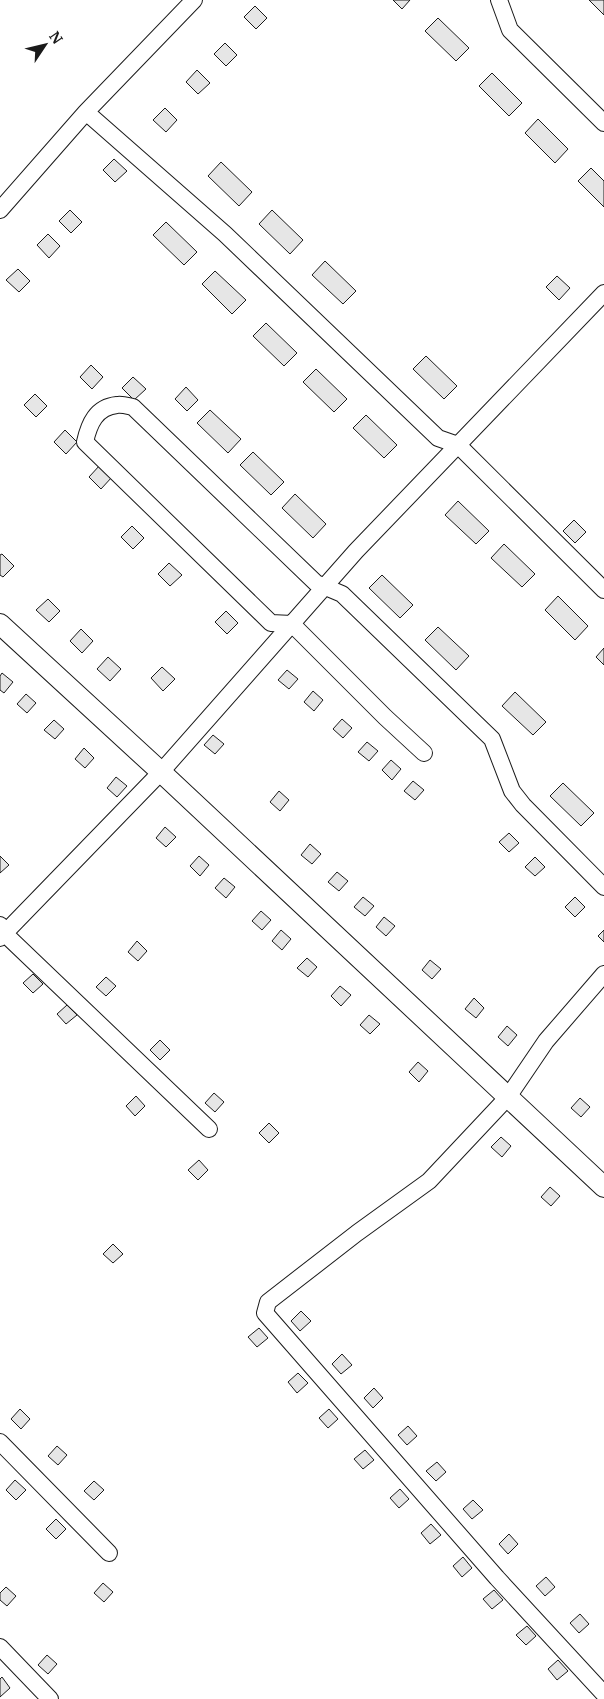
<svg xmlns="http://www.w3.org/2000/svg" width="604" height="1699" font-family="Merriweather,serif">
	<rect width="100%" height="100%" fill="#fff"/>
	<!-- building -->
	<path fill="#e6e6e6" stroke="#1a1a1a" d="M393,0H410L402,9Z
		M589,0H604V15Z
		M255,6L267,18L256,29L244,17Z
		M438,18L469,48L456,61L425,31Z
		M225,43L237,55L226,66L214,54Z
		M197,70L210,83L198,94L186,82Z
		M492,73L522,103L509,116L479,86Z
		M165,108L177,120L166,132L153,120Z
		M538,119L568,149L555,163L525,133Z
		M114,159L127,171L115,182L103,170Z
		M221,162L252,192L239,206L208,176Z
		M591,168L604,181V207L578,181Z
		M70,210L82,222L71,233L59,221Z
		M272,210L303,240L290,254L259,224Z
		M166,222L197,252L184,265L153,235Z
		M48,234L60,246L49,258L37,245Z
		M325,261L356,291L343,304L312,275Z
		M18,269L30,281L19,292L6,280Z
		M215,271L246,300L232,314L202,284Z
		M557,276L570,288L559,300L546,287Z
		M266,323L297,353L284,366L253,336Z
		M426,356L457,386L444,399L413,369Z
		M91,365L103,377L92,389L80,377Z
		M316,369L347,399L334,412L303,382Z
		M133,377L146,389L134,400L122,388Z
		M186,387L198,400L187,411L175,399Z
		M35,394L47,406L36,417L24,405Z
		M210,410L241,439L228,453L197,423Z
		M366,415L397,445L384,458L353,428Z
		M65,430L77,442L66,454L54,442Z
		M253,452L284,482L271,495L240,465Z
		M100,465L112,477L101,489L89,477Z
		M295,494L326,524L313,538L282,508Z
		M458,501L489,531L476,544L445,515Z
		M574,520L586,532L575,543L563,531Z
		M132,526L144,538L133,549L121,537Z
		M504,544L535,574L522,587L491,558Z
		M2,554L14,566L3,577L0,575V555Z
		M169,563L182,575L170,586L158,574Z
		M382,575L413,605L400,618L369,588Z
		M558,596L588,626L575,640L545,610Z
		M48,599L60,611L49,622L36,610Z
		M226,611L238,623L227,634L215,622Z
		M438,627L469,656L456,670L425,640Z
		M81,629L93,641L82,653L70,641Z
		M604,648V665L596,657Z
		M108,657L121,669L110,681L97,669Z
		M162,667L175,679L163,691L151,678Z
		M287,670L298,679L289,689L278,680Z
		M2,673L13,682L4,693L0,690V676Z
		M313,691L323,700L314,711L304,702Z
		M515,692L546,722L533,735L502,706Z
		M26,694L36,703L27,713L17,704Z
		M342,719L352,728L343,738L333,729Z
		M54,720L64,729L55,739L44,730Z
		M213,735L224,744L215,754L204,745Z
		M367,742L378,751L369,761L358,752Z
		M84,748L94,758L85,768L75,759Z
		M391,760L401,769L392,780L382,770Z
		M116,777L127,786L117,797L107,788Z
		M413,781L424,790L415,800L404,791Z
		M563,783L594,813L581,826L550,796Z
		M279,791L289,800L280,811L270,802Z
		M165,827L176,837L166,847L156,838Z
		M509,833L519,843L509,852L499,842Z
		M310,844L321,854L312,864L301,855Z
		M0,856L9,865L0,873Z
		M199,856L209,865L200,876L190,866Z
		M535,857L545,867L535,876L525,867Z
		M337,872L348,881L339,891L328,882Z
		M224,878L235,887L226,898L215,888Z
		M363,897L374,906L365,916L354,907Z
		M575,897L585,907L575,917L565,907Z
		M261,911L271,920L262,930L252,921Z
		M384,917L395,926L386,936L376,927Z
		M281,930L291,939L282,950L272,941Z
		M604,930V942L598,936Z
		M137,941L147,951L138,961L128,952Z
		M307,958L317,967L308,977L297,968Z
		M430,960L441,969L432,979L422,970Z
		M33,974L43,984L33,993L23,983Z
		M106,977L116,986L106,996L96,987Z
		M340,986L351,995L341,1006L331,996Z
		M474,998L484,1008L476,1018L465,1009Z
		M67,1005L77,1015L66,1024L57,1014Z
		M369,1015L380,1024L370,1034L360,1025Z
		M507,1026L517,1035L508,1046L498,1037Z
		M160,1040L170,1050L160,1060L150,1050Z
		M418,1062L428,1071L419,1082L409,1072Z
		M214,1093L224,1102L215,1112L205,1103Z
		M136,1096L145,1106L135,1116L126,1106Z
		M580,1098L590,1107L581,1117L571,1108Z
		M269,1123L279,1133L269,1143L259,1133Z
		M501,1137L511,1146L502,1157L491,1147Z
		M199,1160L208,1170L198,1180L188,1170Z
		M550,1187L560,1196L551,1206L541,1197Z
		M113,1244L123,1254L113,1263L103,1254Z
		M301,1311L311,1321L300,1331L291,1321Z
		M259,1328L268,1338L257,1347L248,1337Z
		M342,1354L352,1365L341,1374L332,1364Z
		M298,1373L308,1383L297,1393L288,1382Z
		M374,1388L383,1398L373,1408L364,1398Z
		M20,1409L30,1419L21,1429L11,1419Z
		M329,1409L338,1419L328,1428L319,1418Z
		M408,1426L417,1436L407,1445L398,1435Z
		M57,1446L67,1455L58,1465L48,1456Z
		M365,1450L374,1460L363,1469L354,1459Z
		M437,1462L446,1472L436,1481L426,1471Z
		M15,1480L26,1490L16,1500L6,1490Z
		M94,1481L104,1490L94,1500L84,1491Z
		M400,1489L409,1499L399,1508L390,1498Z
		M473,1500L483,1510L472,1519L463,1509Z
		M56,1519L66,1529L56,1539L46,1529Z
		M431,1524L441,1535L430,1544L421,1533Z
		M509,1534L518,1544L508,1554L499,1544Z
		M463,1557L472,1568L462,1577L453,1566Z
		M546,1577L555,1587L545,1596L536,1586Z
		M103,1583L113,1592L104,1602L94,1593Z
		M6,1587L16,1596L7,1606L0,1600V1593Z
		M494,1590L503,1600L492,1609L483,1599Z
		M580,1614L589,1624L579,1633L570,1623Z
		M527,1626L536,1636L526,1645L516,1635Z
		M47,1655L57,1664L48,1674L38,1665Z
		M558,1660L568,1671L557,1680L548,1669Z
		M2,1677L10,1688L0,1697V1679Z"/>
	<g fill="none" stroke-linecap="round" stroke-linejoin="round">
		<defs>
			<path id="minor" d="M499,0L510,30L604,123
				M86,112L225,234L438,438L458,445L604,590
				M0,210L86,112L194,0
				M424,753L385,717L292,624L271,623L85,442C89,424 96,407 117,405C122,404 128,406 133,407L316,583L342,594L492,739L512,791L523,805L604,887
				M0,925L4,933L209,1129
				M0,938L161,772L356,551L604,293
				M604,974L546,1041L508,1097L429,1181L357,1233L268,1302L265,1313L497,1578L604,1694
				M0,1442L109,1553
				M0,1647L50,1699"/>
			<path id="major" d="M0,624L161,772L604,1187"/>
		</defs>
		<!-- minor casing -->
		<use href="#minor" stroke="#1a1a1a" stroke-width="18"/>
		<!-- major casing -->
		<use href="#major" stroke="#1a1a1a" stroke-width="22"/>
		<!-- minor -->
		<use href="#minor" stroke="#fff" stroke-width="16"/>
		<!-- major -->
		<use href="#major" stroke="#fff" stroke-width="20"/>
	</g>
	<!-- north arrow -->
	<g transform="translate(45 45) rotate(55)" stroke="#ffffff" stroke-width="4" paint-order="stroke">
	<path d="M0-4L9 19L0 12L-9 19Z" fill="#1a1a1a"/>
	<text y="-8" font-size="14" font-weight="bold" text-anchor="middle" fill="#1a1a1a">N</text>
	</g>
</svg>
